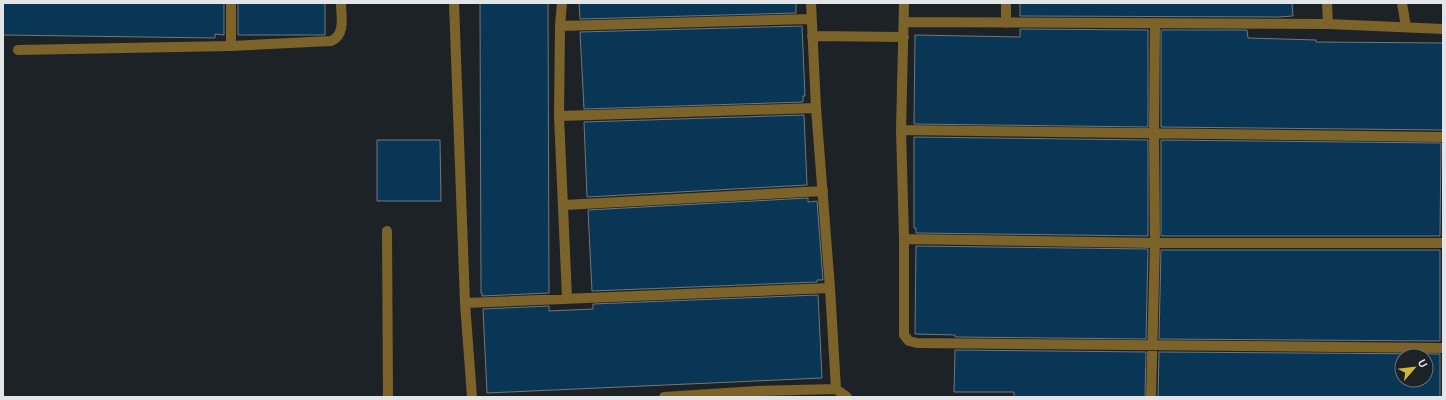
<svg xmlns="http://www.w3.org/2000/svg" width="1446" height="400" font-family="'Space Grotesk',sans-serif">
	<rect width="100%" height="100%" fill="#1d2226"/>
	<!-- building -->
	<path fill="#0a3655" stroke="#71777c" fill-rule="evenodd" d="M3,3H224V35L215,34V38L3,35Z
		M238,3H325V35H238Z
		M480,3H548L549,293L482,296V293H481Z
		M579,3H796V13L580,19Z
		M1020,3H1292L1293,16L1278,17L1020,16Z
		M802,26L805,96H803V102L584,109L580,32Z
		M1020,29L1148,30V127L914,124L915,35L1020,37Z
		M1161,30H1247L1248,38L1316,40V42L1443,43V130L1161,127Z
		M804,115L807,185L587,197L584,122Z
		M914,137L1148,140V236L916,233V228H914Z
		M377,140H440L441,201H377Z
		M1161,140L1441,143L1440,236H1161Z
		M808,198V202L817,201L823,280H817V282L592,291L588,210Z
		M916,246L1148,249L1146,339L955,337V335L915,334Z
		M1161,250H1440V341L1159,339Z
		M818,295L822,378L487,393L483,309L549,306V311L593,309V304Z
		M955,350L1146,352L1145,397H1014V392H954Z
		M1159,352L1440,354V397H1158ZM1402,356H1426V380H1402Z"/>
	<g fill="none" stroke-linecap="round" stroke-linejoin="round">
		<!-- service -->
		<path stroke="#7c632a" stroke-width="10" d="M1402,3L1406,27"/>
		<!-- minor -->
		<path stroke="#7c632a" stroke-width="10" d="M454,3L465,303L472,397
			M562,3L560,26L559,116L567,298
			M811,3L816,108L830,288L836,389
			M904,3L901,130L904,239V335L909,341L917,343L1443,348
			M1006,3V23
			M1327,3L1328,24
			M904,22L1328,24L1443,29
			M560,26L811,19
			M812,36L904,37
			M231,46V3
			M18,50L231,46L331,41C346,35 341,16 341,3
			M559,116L816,108
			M901,130L1443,137
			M564,205L823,191
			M387,231L388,397
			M904,239L1155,243H1443
			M465,303L830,288
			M664,397L757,391L836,389L847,397
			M1151,397L1155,243L1154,133L1155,23"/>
	</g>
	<!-- border -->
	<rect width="1446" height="400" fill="none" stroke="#e2e5e8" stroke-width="8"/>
	<!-- north arrow -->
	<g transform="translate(1414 368) rotate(62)"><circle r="19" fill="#1d2226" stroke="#6c7074"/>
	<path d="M0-3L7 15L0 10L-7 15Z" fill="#cfb837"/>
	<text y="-6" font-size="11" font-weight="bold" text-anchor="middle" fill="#e2e5e8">U</text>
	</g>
</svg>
